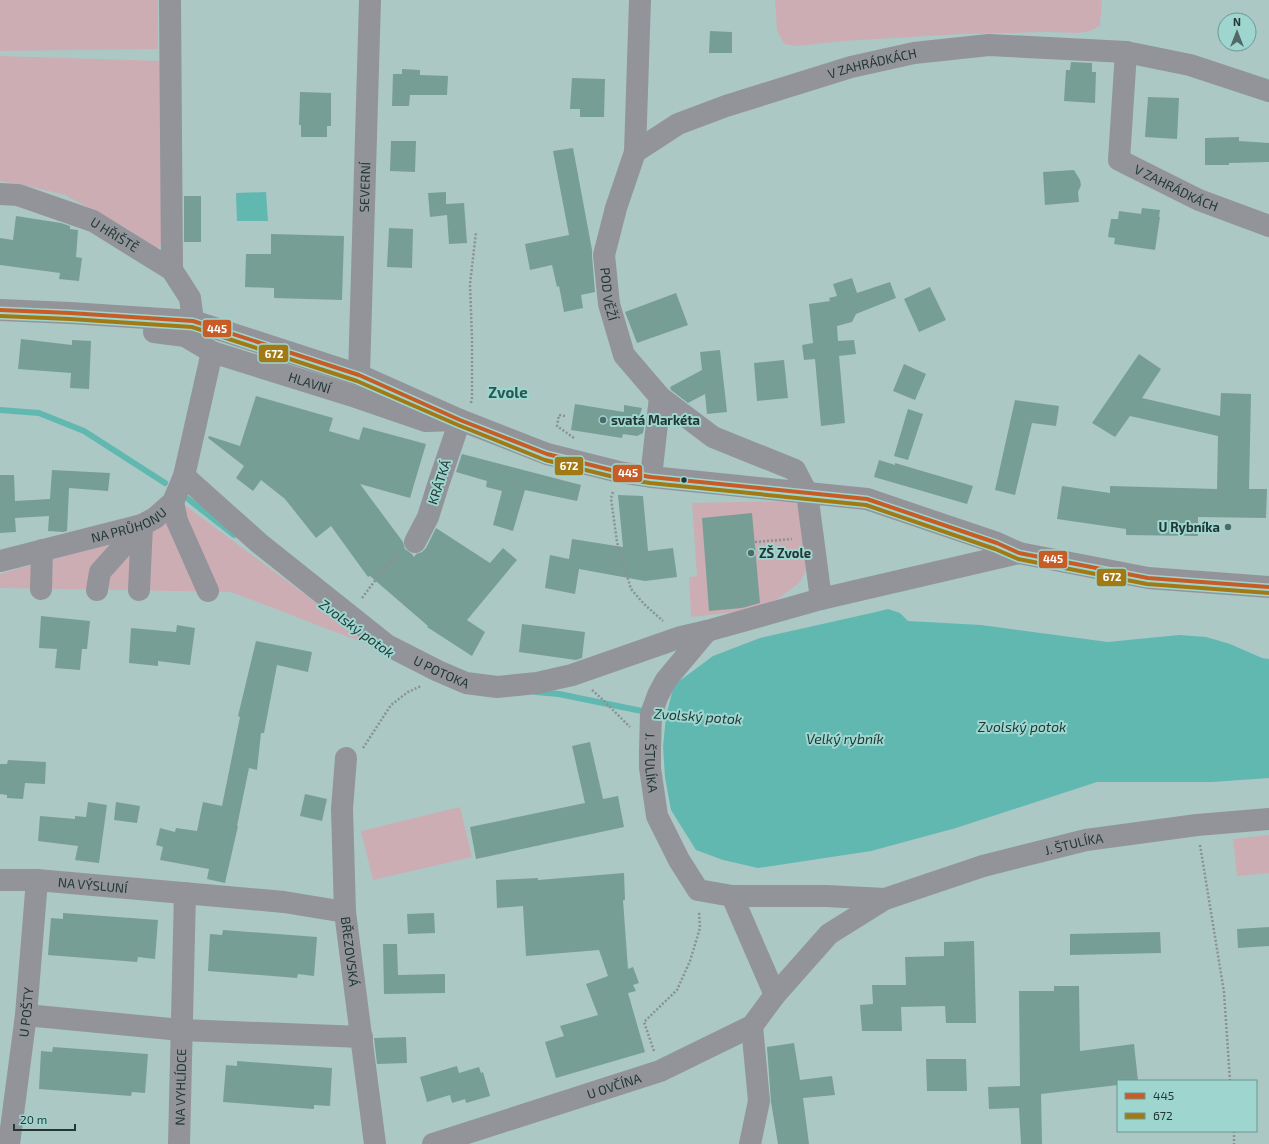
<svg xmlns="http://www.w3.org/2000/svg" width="1269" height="1144" font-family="'Exo 2',sans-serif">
	<rect width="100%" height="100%" fill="#abc8c5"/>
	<!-- green -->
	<path fill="#cdadb4" d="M0,0H158V49L0,51Z
		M775,0H1102L1100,26L1090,31L1078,33L1047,32L962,34L843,41L798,46L784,44L777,30Z
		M0,56L163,61L164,242L158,249L123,226L65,195L23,185L0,181Z
		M794,501L803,508L807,569L800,582L765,609L691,617L689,577L697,576L692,503Z
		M182,503L377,648L231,592L0,588V574L147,532Z
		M460,807L472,857L373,880L361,831Z
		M1269,835V873L1237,876L1233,839Z"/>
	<!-- water -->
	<path fill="#61b8b1" d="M266,192L268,221H237L236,193Z
		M888,609L900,613L908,621L981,625L1108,642L1179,635L1206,637L1230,644L1262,658L1269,659V778L1212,782H1097L956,828L871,851L758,868L723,860L696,850L671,810L665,777L663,747L666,716L674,685L713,656L760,638L876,612Z"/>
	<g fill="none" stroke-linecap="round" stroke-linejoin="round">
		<!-- stream -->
		<path stroke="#61b8b1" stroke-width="6" d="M0,410L39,413L84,431L165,483
			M188,499L234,535
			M536,692L559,694L666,716L673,717"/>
	</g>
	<!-- building -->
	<path fill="#779e95" d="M710,31L732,32V53H709Z
		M1071,62L1092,63V72H1096L1095,103L1064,101L1066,70H1070Z
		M402,69L420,70V75L448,76L447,95H410L409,106H392L393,74H402Z
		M572,78L605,79L604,117H580V109H570Z
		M300,92L331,93V126H327V137H301V125H299Z
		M1148,97L1179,98L1177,139L1145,137Z
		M1239,137V141L1269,143V162L1229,163V165H1205V138Z
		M391,141H416L415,172L390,171Z
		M573,148L592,250V256L595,292L581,295L583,308L564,312L559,286L557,287L552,265L530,270L525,244L569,235L553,151Z
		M1074,170L1080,180L1081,185L1078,192L1079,202L1045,205L1043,172Z
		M446,192V204L464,203L467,243L449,244L447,215L430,217L428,193Z
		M184,196H201V242H184Z
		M1142,208L1160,210L1159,217H1160L1155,250L1114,244L1115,238L1108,237L1111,219H1118L1119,211L1141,214Z
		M16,216L61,223L70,226V229L78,230L76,257L82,258L79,281L59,279L60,273L0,265V238L13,240Z
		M389,228L413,229L412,268L387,267Z
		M271,234L344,236L342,300L274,298V288L245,287L246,254H271Z
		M852,278L857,293L890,282L896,298L856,314L852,322L837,326L838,341L854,340L856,354L839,356L845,423L821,426L815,359L804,360L802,345L813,343L809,304L830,301L829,298L837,296L833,284Z
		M930,287L946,320L919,332L904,299Z
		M676,293L688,325L637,343L625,312Z
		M21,339L72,345V340L91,341L89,389L70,388L71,373L18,369Z
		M720,350L727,412L707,414L705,394L688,403L671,390L670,387L702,370L700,352Z
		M1139,354L1161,369L1142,398L1220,416L1221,393L1251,394L1249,489H1267L1266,518L1198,517V536L1126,535V529L1057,519L1062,486L1110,493V486L1217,489L1218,436L1130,416L1115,437L1092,423Z
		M784,360L788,398L757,401L754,363Z
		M904,364L926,374L915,400L893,391Z
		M256,396L333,418L329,431L359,440L363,427L426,444L410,498L360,484L403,542L405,549L412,554L414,557L416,554L422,552L426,548L436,528L490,563L503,548L517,560L467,620L485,632L472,656L427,627L428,626L370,576L368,577L331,526L316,538L285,499L261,480L253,491L236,478L244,466L208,438L209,436L240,446Z
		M1015,400L1059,406L1056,426L1032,423L1015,495L995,490Z
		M575,404L624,412V405L642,408L639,418L645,423L643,433L637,436L623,434L622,438L571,430Z
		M908,409L923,414L908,460L894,456Z
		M462,454L581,485L577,501L525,490L513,531L493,525L502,491L486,487L487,481L456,472Z
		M879,460L895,465V463L973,486L967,504L874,477Z
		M52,470L110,473L108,491L69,488L67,531L63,532L48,531L49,516L15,518L16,532L0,533V475H14L15,501L50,499Z
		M618,495L643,496L648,551L673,548L677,577L645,581L579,569L575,594L545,588L550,555L569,559L572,539L623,547Z
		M752,513L760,603L742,608L709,611L702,518Z
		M41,616L90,621L87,649H82L80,670L55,668L57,649L39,648Z
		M522,624L585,632L582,658L576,660L519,652Z
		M177,625L195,628L190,665L158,661V666L129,663L131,628L176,632Z
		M256,641L312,652L308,672L277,665L264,733H261L257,770L249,768L237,826H238L225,883L207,879L209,869L160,860L163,847L156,845L160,828L175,832L176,828L197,831L203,802L222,806L240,717L238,716Z
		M590,742L603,799L618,796L624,827L476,859L470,827L585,803L572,746Z
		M8,760L46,762L45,784L25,783L23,799L7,798V795L0,794V764H7Z
		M305,794L327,799L322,821L300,816Z
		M88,802L107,805L99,863L75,860L78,846L38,841L40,816L75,819V816L86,817Z
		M116,802L140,806L137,823L114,820Z
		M624,873L625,900H623L628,969L633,967L639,983L633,985L636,991L628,993L645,1052L556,1078L545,1042L564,1036L560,1026L598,1015L586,984L608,976L599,950L526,956L523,906L497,908L496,880L538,878V880Z
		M63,913L158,920L155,959L138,957L137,962L48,955L51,918L63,919Z
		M434,913L435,933L408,934L407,914Z
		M1269,927V946L1238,948L1237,929Z
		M223,930L317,937L314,976L298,974L297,978L208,971L210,934L222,935Z
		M1160,932L1161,953L1070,955V934Z
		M974,941L976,1023H946L945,1006L901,1007L902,1031H862L860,1005L873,1004L872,985H906L905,957L944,956V942Z
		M383,944H397L398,975L445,974V993L384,994Z
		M1054,986H1079L1080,1051L1134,1044L1138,1081H1118V1085L1041,1094L1042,1144H1021L1019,1108L989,1109L988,1087L1020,1086L1019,991H1054Z
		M406,1037L407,1063L377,1064L374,1038Z
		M794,1043L800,1080L832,1076L835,1095L803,1098L809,1144H778L771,1102L767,1047Z
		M53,1047L148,1054L145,1093L132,1092L131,1096L39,1089L41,1051L52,1052Z
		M926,1059H966L967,1091H927Z
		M237,1061L332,1068L330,1106L314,1105V1109L223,1102L226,1065L237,1066Z
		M457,1066L459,1073L479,1067L481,1073L483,1072L490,1096L466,1103L465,1099L452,1103L450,1095L427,1102L420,1077Z"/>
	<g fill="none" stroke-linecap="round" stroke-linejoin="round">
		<!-- path -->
		<path stroke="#899193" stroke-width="2.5" stroke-dasharray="2 2" stroke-linecap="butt" d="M471,403L472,397V339L470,284L476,232
			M565,416L559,415L557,426L574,438
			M613,492L611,498L617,542L631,589L644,604L663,621
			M755,542L792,539
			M362,598L386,566L399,555
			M592,690L601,698L630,727
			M363,748L391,705L408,692L421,686
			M1200,845L1224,992L1230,1081
			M654,1051L644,1022L677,990L690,961L700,928L699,911
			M1234,1131V1144"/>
		<!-- minor -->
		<g stroke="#929499" stroke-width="22">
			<path d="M170,0L172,270"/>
			<path id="s1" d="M640,0L635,152L616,208L604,255L609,304L624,355L660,397L713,437L795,470L807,493L821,599"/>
			<path id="s2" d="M1126,52L1119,160L1199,200L1269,226"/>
			<path id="s3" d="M635,152L678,124L726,106L851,67L914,53L989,45L1126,52L1190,65L1269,91"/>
			<path id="s4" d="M0,194L18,195L93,221L172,270L190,298L193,321"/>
			<path d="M0,310L70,313L193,321L359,375L460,420L547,454L619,472L651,477L867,499L997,543L1019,553L1148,578L1269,587"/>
			<path id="s5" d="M154,332L185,336L212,352L356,397L426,421L460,420L439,482L428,517L415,542"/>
			<path id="s6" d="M359,375L370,0"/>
			<path id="s7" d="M184,476L259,543L387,645L438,671L466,683L497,687L537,683L572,675L681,637L707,631L821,599L1019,553"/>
			<path d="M651,477L660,397"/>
			<path d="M173,502L177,521L208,591"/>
			<path id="s8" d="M0,561L142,525L155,518L173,502L184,476L212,352"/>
			<path d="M41,589L42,550"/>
			<path d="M97,590L100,572L142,525"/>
			<path d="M139,590L142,525"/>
			<path id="s9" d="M707,631L666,680L658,695L651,714L650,750V768L657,816L679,860L698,890L732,896H826L885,899"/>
			<path id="s10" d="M346,758L342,809L345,912L375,1144"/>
			<path id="s11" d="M0,880H37L284,902L345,912"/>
			<path d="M732,896L775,995"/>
			<path d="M26,1015L181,1030L362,1037"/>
			<path id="s12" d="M9,1144L26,1015L37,880"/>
			<path id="s13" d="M179,1144L185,893"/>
			<path id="s14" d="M433,1144L660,1071L752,1026L775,995L829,934L885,899L983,866L1086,840L1197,825L1269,819"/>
			<path d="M750,1144L759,1101L752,1026"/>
		</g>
		<defs>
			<path id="bus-1" d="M0,310L70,313L193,321L359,375L460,420L547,454L619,472L651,477L867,499L997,543L1019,553L1148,578L1269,587"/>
			<path id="bus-2" d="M0,316L70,319L192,327L357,381L458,425L545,460L618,478L650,483L866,505L995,549L1018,559L1147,584L1269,593"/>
		</defs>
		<!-- bus-1 casing -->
		<use href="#bus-1" stroke="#9ed5cf" stroke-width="7"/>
		<!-- bus-2 casing -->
		<use href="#bus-2" stroke="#9ed5cf" stroke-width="7"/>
		<!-- bus-1 -->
		<use href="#bus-1" stroke="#c85c26" stroke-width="4"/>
		<!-- bus-2 -->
		<use href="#bus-2" stroke="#a27a15" stroke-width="4"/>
	</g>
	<!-- markers -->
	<g fill="#526a67" stroke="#9ed5cf" stroke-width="1.5">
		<circle cx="603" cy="420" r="4"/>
		<circle cx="1228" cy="527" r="4"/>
		<circle cx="751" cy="553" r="4"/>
	</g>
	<circle fill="#223835" stroke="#9ed5cf" stroke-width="1.5" cx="684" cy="480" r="3.5"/>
	<g text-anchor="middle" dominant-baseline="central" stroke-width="4" stroke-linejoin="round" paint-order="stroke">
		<!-- street labels -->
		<g font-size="13" fill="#223835" stroke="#9ed5cf">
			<text stroke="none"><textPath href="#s3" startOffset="255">V ZAHRÁDKÁCH</textPath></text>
			<text stroke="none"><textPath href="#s6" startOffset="188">SEVERNÍ</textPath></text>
			<text stroke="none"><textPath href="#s2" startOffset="172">V ZAHRÁDKÁCH</textPath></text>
			<text stroke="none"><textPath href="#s4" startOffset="123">U HŘIŠTĚ</textPath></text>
			<text stroke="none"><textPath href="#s1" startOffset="299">POD VĚŽÍ</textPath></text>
			<text stroke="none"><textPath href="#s5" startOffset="165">HLAVNÍ</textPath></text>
			<text transform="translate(439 482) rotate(-72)">KRÁTKÁ</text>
			<text stroke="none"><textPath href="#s8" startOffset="134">NA PRŮHONU</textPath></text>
			<text stroke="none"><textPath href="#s7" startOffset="325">U POTOKA</textPath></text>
			<text stroke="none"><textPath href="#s9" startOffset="150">J. ŠTULÍKA</textPath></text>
			<text stroke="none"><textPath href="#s14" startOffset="724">J. ŠTULÍKA</textPath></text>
			<text stroke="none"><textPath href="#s11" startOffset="93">NA VÝSLUNÍ</textPath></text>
			<text stroke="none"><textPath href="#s10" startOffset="194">BŘEZOVSKÁ</textPath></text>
			<text stroke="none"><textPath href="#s12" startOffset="133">U POŠTY</textPath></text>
			<text stroke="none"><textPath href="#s14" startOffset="190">U OVČÍNA</textPath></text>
			<text stroke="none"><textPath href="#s13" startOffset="57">NA VYHLÍDCE</textPath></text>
		</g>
		<!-- poi labels -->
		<g font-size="13" font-weight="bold" fill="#223835" stroke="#9ed5cf" text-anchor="start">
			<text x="611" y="420">svatá Markéta</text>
			<text x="1220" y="527" text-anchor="end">U Rybníka</text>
			<text x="759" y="553">ZŠ Zvole</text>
		</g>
		<!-- water labels -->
		<g font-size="14" font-style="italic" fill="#1f3835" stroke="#9ed5cf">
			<text transform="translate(357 628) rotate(36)">Zvolský potok</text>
			<text transform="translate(698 716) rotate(4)">Zvolský potok</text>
			<text x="1022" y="726">Zvolský potok</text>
			<text x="845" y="738">Velký rybník</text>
		</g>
		<!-- quarter labels -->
		<g font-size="15" font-weight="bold" fill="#245954" stroke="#9ed5cf">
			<text x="508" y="392">Zvole</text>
		</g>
	</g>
	<g stroke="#9ed5cf" stroke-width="1.5">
		<rect x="202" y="319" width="30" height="19" rx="4" fill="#c85c26"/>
		<rect x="258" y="344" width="31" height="19" rx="4" fill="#a27a15"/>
		<rect x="554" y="456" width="30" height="20" rx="4" fill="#a27a15"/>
		<rect x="612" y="464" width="31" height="19" rx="4" fill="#c85c26"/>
		<rect x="1038" y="550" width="30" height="19" rx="4" fill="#c85c26"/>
		<rect x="1096" y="568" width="31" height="19" rx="4" fill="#a27a15"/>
	</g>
	<g font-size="11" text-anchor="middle" font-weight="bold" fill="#fff">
		<text x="217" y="333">445</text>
		<text x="274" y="358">672</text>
		<text x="569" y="470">672</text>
		<text x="628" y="477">445</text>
		<text x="1053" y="563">445</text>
		<text x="1112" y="581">672</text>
	</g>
	<!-- legend -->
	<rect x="1117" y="1080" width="140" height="52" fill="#9ed5cf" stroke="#6c9691"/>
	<rect x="1125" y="1093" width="20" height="6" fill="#c85c26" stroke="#6c9691"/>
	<text x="1153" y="1100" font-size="12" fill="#223835">445</text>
	<rect x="1125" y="1113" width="20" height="6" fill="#a27a15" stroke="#6c9691"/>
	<text x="1153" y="1120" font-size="12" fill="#223835">672</text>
	<!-- north arrow -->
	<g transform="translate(1237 32)"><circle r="19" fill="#9ed5cf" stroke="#6c9691"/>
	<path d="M0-3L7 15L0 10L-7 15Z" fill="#526a67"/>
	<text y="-6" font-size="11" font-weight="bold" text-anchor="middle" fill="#223835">N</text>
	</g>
	<!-- scale -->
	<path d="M14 1124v6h61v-6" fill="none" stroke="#223835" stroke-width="2"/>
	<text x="20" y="1124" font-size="12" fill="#223835" stroke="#9ed5cf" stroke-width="3" paint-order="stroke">20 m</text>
</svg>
